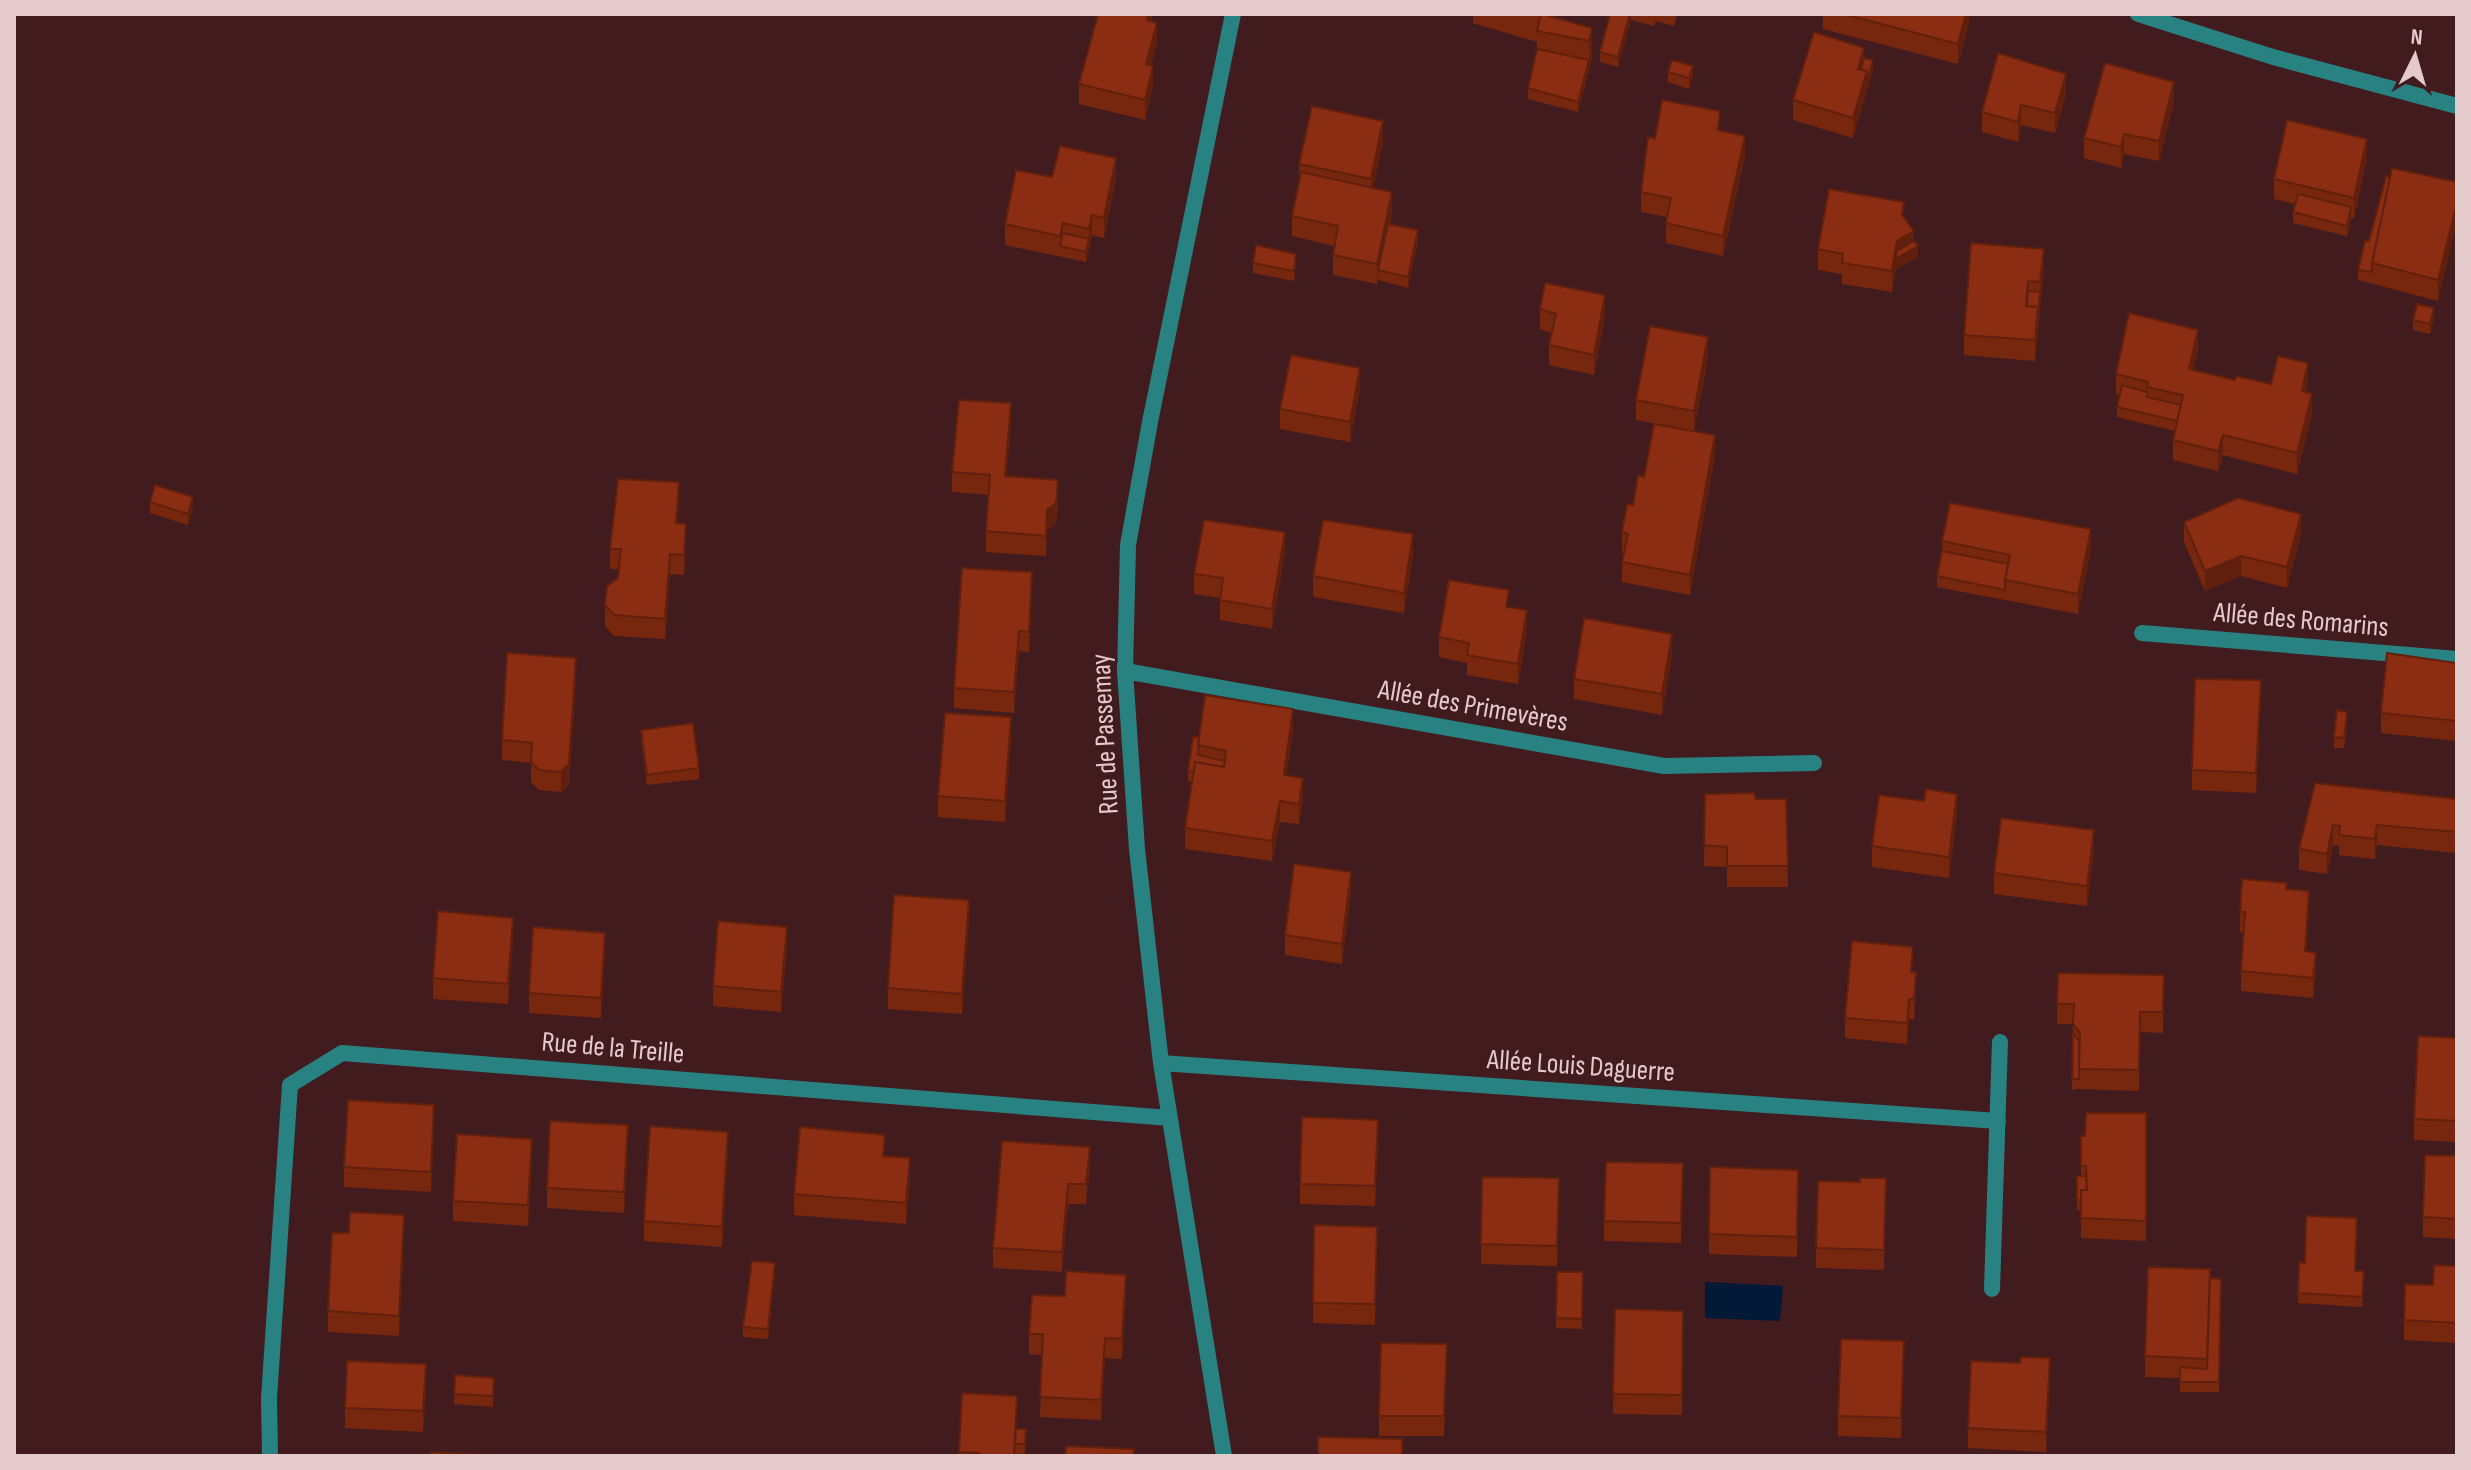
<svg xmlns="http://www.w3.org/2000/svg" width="2471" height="1470" font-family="'Sofia Sans Condensed',sans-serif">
	<rect width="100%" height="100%" fill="#421b1f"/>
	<!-- water -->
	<path fill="#021937" d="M1705,1282L1783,1286L1780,1321L1705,1318Z"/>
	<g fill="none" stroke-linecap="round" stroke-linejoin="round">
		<!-- minor -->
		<path stroke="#298282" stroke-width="16" d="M2138,14L2273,57L2457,106
			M2142,633L2457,659
			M1125,671L1664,766L1814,763
			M1161,1063L1998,1121
			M1992,1289L2000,1042
			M270,1456L269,1398L290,1085L342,1053L1170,1118
			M1224,1456L1161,1063L1137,849L1125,671L1128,545L1150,422L1233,14"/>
	</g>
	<!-- wall -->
	<path fill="#78270f" d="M1152,14L1151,21L1157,43L1151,65L1153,86L1145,120L1079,104V84Z
		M1473,14H1556V17L1592,28V57L1578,112L1528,99V88L1537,49V42L1473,23Z
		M1610,14H1677L1674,26L1656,21L1654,26L1631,20L1618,67L1600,62V52Z
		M1823,14H1969V24L1958,64L1823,29Z
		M1864,58L1873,70L1853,138L1793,120V100Z
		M1668,72L1693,76L1689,89L1668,82Z
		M2066,94L2055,133L2021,125L2018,142L1982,132V112Z
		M2174,102L2159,161L2124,154L2121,168L2084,158V138Z
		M1720,130L1745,156L1723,256L1666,243V223L1667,217L1641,212V192L1655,138Z
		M1383,142L1373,188L1392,213L1390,225L1418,241L1408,288L1378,280L1377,284L1333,275V255L1334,246L1292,236V216L1299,180V164Z
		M2367,159L2354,218H2351L2347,236L2293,223V212L2295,204L2274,199V179Z
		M1052,177L1116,178L1104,238L1092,235L1086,262L1005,245V224Z
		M2457,182L2438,301L2358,280V270L2369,241Z
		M1904,218L1914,241L1918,257L1896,269L1892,292L1842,284V274L1818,270V249Z
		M1253,263L1296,264L1294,281L1253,273Z
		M2044,269L2035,361L1964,355V335Z
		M1540,309L1605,315L1594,375L1549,365V345L1552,333L1540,329Z
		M2434,318L2430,334L2413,330V320Z
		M2198,350L2193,370L2235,380L2271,384L2308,383L2306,392L2312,414L2297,474L2223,455L2218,471L2173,460V440L2175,431L2117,417V407L2120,395L2116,394V374Z
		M1708,358L1694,431L1715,455L1690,595L1622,582V562L1624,553L1622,552V532L1633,505L1689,430L1636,420V400Z
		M1360,388L1350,442L1280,429V409Z
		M1011,424L1006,476L1058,501L1056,524L1047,530L1046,556L986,552V531L988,495L952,492V472Z
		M150,502L193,507L188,525L150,513Z
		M679,503L677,523L686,544L684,575L670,574L665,639L614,636L605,626V605L618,578L619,569H610V549Z
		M2184,522L2301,535L2287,588L2241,576L2205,591L2184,542Z
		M1942,541L2091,549L2078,614L1937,587V576L1942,551Z
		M1285,552L1272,629L1220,620V598L1194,594V574Z
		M1413,555L1404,613L1313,597V576Z
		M1032,593L1029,652L1019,651L1014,713L954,708V688Z
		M1509,607L1527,631L1518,684L1467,675V663L1439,657V637Z
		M1672,655L1662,715L1574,699V679Z
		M2457,663V741L2381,733V713Z
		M576,678L569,784L561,792L539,790L531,782V763L502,760V740Z
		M2261,700L2256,793L2192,790V770Z
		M2347,722L2344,748H2334V737Z
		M1293,729L1286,776L1303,798L1299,824L1280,822L1272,861L1185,849V828L1192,782L1188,781V771L1199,737Z
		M641,730L699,768V779L647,785L641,740Z
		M1011,737L1005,822L938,817V796Z
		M2315,783L2457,799V853L2377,845L2375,859L2339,855V846L2333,845L2327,874L2299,870V849Z
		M1705,794L1756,799H1786L1788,887H1727V867L1704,866Z
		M1924,801L1957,814L1949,878L1872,867V846Z
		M2094,850L2087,906L1994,894V873Z
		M2287,889L2309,911L2306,951L2316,973L2313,998L2241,991V971L2244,933L2240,932V912Z
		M1351,892L1342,964L1285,955V935Z
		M969,920L962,1014L888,1009V988Z
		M513,938L508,1004L433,999V978Z
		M787,947L781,1012L713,1006V986Z
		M605,953L601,1018L529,1013V993Z
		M1913,972L1916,992L1914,1019H1909L1907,1044L1845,1038V1018Z
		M2058,973L2164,975L2163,1033L2140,1032L2139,1091L2079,1089L2072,1090L2073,1024H2057Z
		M2457,1038V1142L2414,1140V1119Z
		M2146,1113V1241L2081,1238V1210H2077V1176H2081V1136H2085Z
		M434,1125L431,1192L344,1187V1167Z
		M1002,1141L1090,1167L1086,1204H1068L1062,1272L993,1268V1248Z
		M1378,1141L1375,1206L1300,1204V1184Z
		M628,1145L624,1213L547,1208V1188Z
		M728,1152L722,1247L644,1241V1221Z
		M2457,1156V1239L2423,1237V1217Z
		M532,1159L528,1226L453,1221V1201Z
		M1798,1170L1797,1257L1709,1254V1234Z
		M1482,1177L1559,1178L1557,1266L1481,1264Z
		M1886,1178L1884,1270L1816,1268V1248L1860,1182Z
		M910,1179L906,1224L794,1215V1194Z
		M1683,1184L1681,1243L1604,1241V1221Z
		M1314,1225L1377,1227L1375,1325L1313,1323Z
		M349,1233L404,1235L399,1336L328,1332V1311Z
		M2299,1262L2355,1271L2364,1282L2362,1307L2298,1303Z
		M2457,1266V1343L2404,1340V1320L2433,1285Z
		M1557,1272H1583L1582,1329L1556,1328Z
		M775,1273L768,1339L743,1337V1327Z
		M2210,1279H2221L2219,1392H2180V1378L2145,1377V1356Z
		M1126,1295L1122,1359L1105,1358L1101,1420L1040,1417L1042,1355L1029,1354V1334L1065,1296Z
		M1615,1309L1683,1311L1682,1415L1613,1414Z
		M1904,1361L1901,1438L1838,1436V1416Z
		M1447,1364L1444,1436H1379V1416Z
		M455,1375L494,1378L493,1407L454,1404Z
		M2050,1379L2046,1452L1968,1448V1428Z
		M426,1385L423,1432L345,1428V1408Z
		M962,1393L1016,1429H1026L1025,1454H1015V1456H959Z"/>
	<!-- shaded-wall -->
	<path fill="#61200d" d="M1148,14H1152V18L1147,40Z
		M1630,14H1631V20L1618,67V57Z
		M1966,14H1969V24L1958,64V44Z
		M1157,23V43L1146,84V64Z
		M1592,28V57L1578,112V102L1589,60V41Z
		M1864,48V68L1858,78V69Z
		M1873,60V70L1853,138V118L1867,71Z
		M1153,66V86L1145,120V100Z
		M1693,66V76L1689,89V78Z
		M2066,74V94L2055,133V113Z
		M2174,82V102L2159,161V141Z
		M2021,105V125L2018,142V122Z
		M1383,121V142L1371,200V179Z
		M2124,134V154L2121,168V147Z
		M1745,136V156L1723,256V236Z
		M2367,139V159L2354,218V198Z
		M1116,158V178L1104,238V218Z
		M1392,192V213L1380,271L1378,270L1377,284V264Z
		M2457,202V222L2438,301V280Z
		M2351,207V218L2347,236V226Z
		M1092,215V235L1086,262V252Z
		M1418,230V241L1408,288V277Z
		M1914,231V249L1918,246V257L1896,269L1892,292V271L1897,241Z
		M2044,249V269L2035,361V340Z
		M1605,295V315L1594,375V355Z
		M2434,308V318L2430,334V324Z
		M2198,330V350L2189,390V369Z
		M1708,337V358L1694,431V411Z
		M2308,363V383L2302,411V391Z
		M1360,368V388L1350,442V422Z
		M2312,394V414L2297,474V453Z
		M1011,403V424L1005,496V476Z
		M1715,435V455L1690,595V575Z
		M2223,435V455L2218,471V451Z
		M1058,480L1056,524L1047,530L1046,556L1047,510Z
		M679,482V503L676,543V523Z
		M193,497V507L188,525V514Z
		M2301,514V535L2287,588V567Z
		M686,524V544L684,575V555Z
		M2091,529V549L2078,614V594Z
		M1285,532V552L1272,629V609Z
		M1413,534V555L1404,613V593Z
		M670,554V574L665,639V619Z
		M2241,556V576L2205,591V571Z
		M1032,572V593L1029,652V632Z
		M1527,610V631L1518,684V664Z
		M1019,631V651L1014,713V692Z
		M1672,634V655L1662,715V694Z
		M576,658V678L569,784L561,792V772Z
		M2261,680V700L2256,793V773Z
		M1293,709V729L1284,795V775Z
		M1011,717V737L1005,822V801Z
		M1303,778V798L1299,824V804Z
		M1957,794V814L1949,878V857Z
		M1280,801V822L1272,861V841Z
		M2333,825V845L2327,874V854Z
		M2377,825V845L2375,859V839Z
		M2094,830V850L2087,906V886Z
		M1351,872V892L1342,964V944Z
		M2309,891V911L2305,971V951Z
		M969,900V920L962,1014V994Z
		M513,918V938L508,1004V984Z
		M787,927V947L781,1012V992Z
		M605,933V953L601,1018V998Z
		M2316,953V973L2313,998V978Z
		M1916,972V992L1914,1019V999Z
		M1909,999V1019L1907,1044V1023Z
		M434,1105V1125L431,1192V1172Z
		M628,1125V1145L624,1213V1192Z
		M728,1132V1152L722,1247V1227Z
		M532,1139V1159L528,1226V1205Z
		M1090,1147V1167L1086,1204V1184Z
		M910,1158V1179L906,1224V1203Z
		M1068,1184V1204L1062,1272V1252Z
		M404,1215V1235L399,1336V1316Z
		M775,1263V1273L768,1339V1329Z
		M1126,1275V1295L1122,1359V1339Z
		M1105,1338V1358L1101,1420V1400Z
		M2050,1358V1379L2046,1452V1432Z
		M426,1364V1385L423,1432V1411Z"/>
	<!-- building -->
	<path fill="#8b2d12" stroke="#61200d" stroke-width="2" d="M1098,14H1148L1147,20L1157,23L1146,64L1153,66L1145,100L1079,84Z
		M1541,14H1549V16L1592,28L1589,41L1537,31Z
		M1610,14H1630L1618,57L1600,52Z
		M1843,14H1966L1958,44Z
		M1814,32L1864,48L1858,69L1867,71L1853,118L1793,100Z
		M1537,49L1589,60L1578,102L1528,88Z
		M1998,53L2066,74L2055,113L2021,105L2018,122L1982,112Z
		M1864,58L1873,60L1867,81V71L1861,69Z
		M1672,60L1693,66L1689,78L1668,72Z
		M2105,63L2174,82L2159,141L2124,134L2121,147L2084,138Z
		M1662,100L1720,111L1718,130L1745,136L1723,236L1666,223L1671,198L1641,192L1648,137L1655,138Z
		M1312,106L1383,121L1371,179L1299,164Z
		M2287,120L2367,139L2354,198L2274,179Z
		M1060,146L1116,158L1104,218L1092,215L1089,229L1063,223L1060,236L1005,224L1016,170L1052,177Z
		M2392,168L2457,182V202L2438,280L2372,263Z
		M1301,172L1392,192L1377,264L1333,255L1338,226L1292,216Z
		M2386,176L2390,177L2372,263V272L2358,270L2365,241H2369Z
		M1829,189L1904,202L1902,215L1914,231L1897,241L1892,271L1842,263L1843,254L1818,249Z
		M2298,194L2351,207L2347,226L2293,212Z
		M1388,224L1418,230L1408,277L1378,270Z
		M1063,233L1089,239L1086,252L1060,246Z
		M1914,241L1918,246L1895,259L1897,251Z
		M1971,243L2044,249L2040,282L2028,281L2026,306L2038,307L2035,340L1964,335Z
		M1256,245L1296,254L1294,271L1253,263Z
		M1545,283L1605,295L1594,355L1549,345L1556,314L1540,309Z
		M2028,291L2040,292L2038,317V307L2027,306Z
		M2417,304L2434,308L2430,324L2413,320Z
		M2129,313L2198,330L2189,369L2235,380L2236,376L2271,384L2278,356L2308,363L2302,391L2312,394L2297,453L2223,435L2218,451L2173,440L2183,395L2147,387L2148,382L2116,374Z
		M1650,326L1708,337L1694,411L1636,400Z
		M1291,355L1360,368L1350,422L1280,409Z
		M2122,385L2147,392V397L2181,405L2177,421L2117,407Z
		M959,400L1011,403L1005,476L1058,480L1056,503L1047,510L1046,536L986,531L990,475L952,472Z
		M1654,424L1715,435L1690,575L1622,562L1628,534L1622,532L1627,504L1633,505L1638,475L1644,477Z
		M618,479L679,482L676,523L686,524L684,555L670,554L665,619L614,615L605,605L607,586L618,578L621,549H610Z
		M155,485L193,497L188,514L150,502Z
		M2238,498L2301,514L2287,567L2241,556L2205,571L2184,522Z
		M1950,503L2091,529L2078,594L2005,580L2010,555L1942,541Z
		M1204,520L1285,532L1272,609L1220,600L1223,578L1194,574Z
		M1323,520L1413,534L1404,593L1313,576Z
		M1942,551L2008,564L2005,580V590L1937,576Z
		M962,568L1032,572L1029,632L1019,631L1014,692L954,688Z
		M1449,580L1509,590L1506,607L1527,610L1518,664L1467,655L1469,643L1439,637Z
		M1584,618L1672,634L1662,694L1574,679Z
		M507,653L576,658L569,764L561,772L539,770L531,762L532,743L502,740Z
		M2387,653L2457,663V721L2381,713Z
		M2195,679L2261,680L2256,773L2192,770Z
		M1205,695L1293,709L1284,775L1303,778L1299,804L1280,801L1272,841L1185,828L1195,762L1224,767L1226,751L1198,745Z
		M2337,710L2347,712L2344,738L2334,737Z
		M945,713L1011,717L1005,801L938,796Z
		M693,723L699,768L647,775L641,730Z
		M1193,737H1199L1198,755L1225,761L1224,767L1195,762L1194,772L1188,771Z
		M2315,783L2457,799V832L2377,825L2375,839L2339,835L2340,826L2333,825L2327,854L2299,849Z
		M1926,789L1957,794L1949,857L1872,846L1879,795L1924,801Z
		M1754,793L1756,799H1786L1788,866H1727V847L1704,845L1705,794Z
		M2001,818L2094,830L2087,886L1994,873Z
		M1294,864L1351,872L1342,944L1285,935Z
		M2242,879L2287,883L2286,889L2309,891L2305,951L2316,953L2313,978L2241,971L2245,912H2240Z
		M894,895L969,900L962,994L888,988Z
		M438,911L513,918L508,984L433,978Z
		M718,921L787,927L781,992L713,986Z
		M533,927L605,933L601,998L529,993Z
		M1852,941L1913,947L1911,972H1916L1914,999H1909L1907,1023L1845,1018Z
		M2058,973L2164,975L2163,1012H2140L2139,1070L2079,1069L2080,1032L2073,1024L2074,1004H2057Z
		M2073,1034L2079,1041V1079H2072Z
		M2418,1036L2457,1038V1121L2414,1119Z
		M348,1100L434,1105L431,1172L344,1167Z
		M2086,1113H2146V1221L2081,1218V1190H2087L2086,1166H2081V1136H2085Z
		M1302,1117L1378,1120L1375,1186L1300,1184Z
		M550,1121L628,1125L624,1192L547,1188Z
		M650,1126L728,1132L722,1227L644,1221Z
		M800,1127L885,1135L883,1156L910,1158L906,1203L794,1194Z
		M457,1134L532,1139L528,1205L453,1201Z
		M1002,1141L1090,1147L1086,1184H1068L1062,1252L993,1248Z
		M2425,1155L2457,1156V1219L2423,1217Z
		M1606,1162L1683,1163L1681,1223L1604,1221Z
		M1710,1167L1798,1170L1797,1237L1709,1234Z
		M2077,1176H2086L2087,1190H2081V1200H2077Z
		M1482,1177L1559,1178L1557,1246L1481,1244Z
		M1860,1178H1886L1884,1250L1816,1248L1818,1181L1860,1182Z
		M350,1212L404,1215L399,1316L328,1311L332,1233H349Z
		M2306,1216L2357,1218L2355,1271H2364L2362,1297L2298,1293L2299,1262L2305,1263Z
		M1314,1225L1377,1227L1375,1304L1313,1303Z
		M752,1261L775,1263L768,1329L743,1327Z
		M2434,1265L2457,1266V1323L2404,1320L2405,1284L2433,1285Z
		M2148,1267L2210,1269L2207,1359L2145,1356Z
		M1066,1271L1126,1275L1122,1339L1105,1338L1101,1400L1040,1397L1043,1334H1029L1032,1295L1065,1296Z
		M1557,1272H1583L1582,1319L1556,1318Z
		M2210,1278L2221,1279L2219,1382H2180V1367L2207,1369Z
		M1615,1309L1683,1311L1682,1395L1613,1394Z
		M1841,1339L1904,1341L1901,1418L1838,1416Z
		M1381,1343L1447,1344L1444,1416H1379Z
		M2021,1357L2050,1358L2046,1432L1968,1428L1971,1361L2020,1363Z
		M347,1361L426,1364L423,1411L345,1408Z
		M455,1375L494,1378L493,1396L454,1394Z
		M962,1393L1017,1396L1014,1456H979V1453L959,1452Z
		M1016,1429H1026L1025,1444H1015Z
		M1318,1437L1402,1439V1456H1318Z
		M1066,1446L1134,1449L1133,1456H1065Z
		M430,1452L505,1456H430Z"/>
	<g text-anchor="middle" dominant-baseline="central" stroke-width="6" stroke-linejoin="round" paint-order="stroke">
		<!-- street labels -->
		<g font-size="28" fill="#e5cacb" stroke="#421b1f">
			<text transform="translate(2301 620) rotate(5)">Allée des Romarins</text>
			<text transform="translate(1473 706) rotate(10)">Allée des Primevères</text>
			<text transform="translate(1105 734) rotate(-93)">Rue de Passemay</text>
			<text transform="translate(613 1048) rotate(5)">Rue de la Treille</text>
			<text transform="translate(1581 1066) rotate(4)">Allée Louis Daguerre</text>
		</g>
	</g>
	<!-- border -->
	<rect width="2471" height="1470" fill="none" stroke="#e5cacb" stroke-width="32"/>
	<!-- north arrow -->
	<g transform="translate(2415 56) rotate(5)" stroke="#421b1f" stroke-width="6" paint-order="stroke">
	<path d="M0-6L14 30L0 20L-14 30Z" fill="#e5cacb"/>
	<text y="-12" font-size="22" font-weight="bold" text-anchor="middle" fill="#e5cacb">N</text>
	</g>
</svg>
